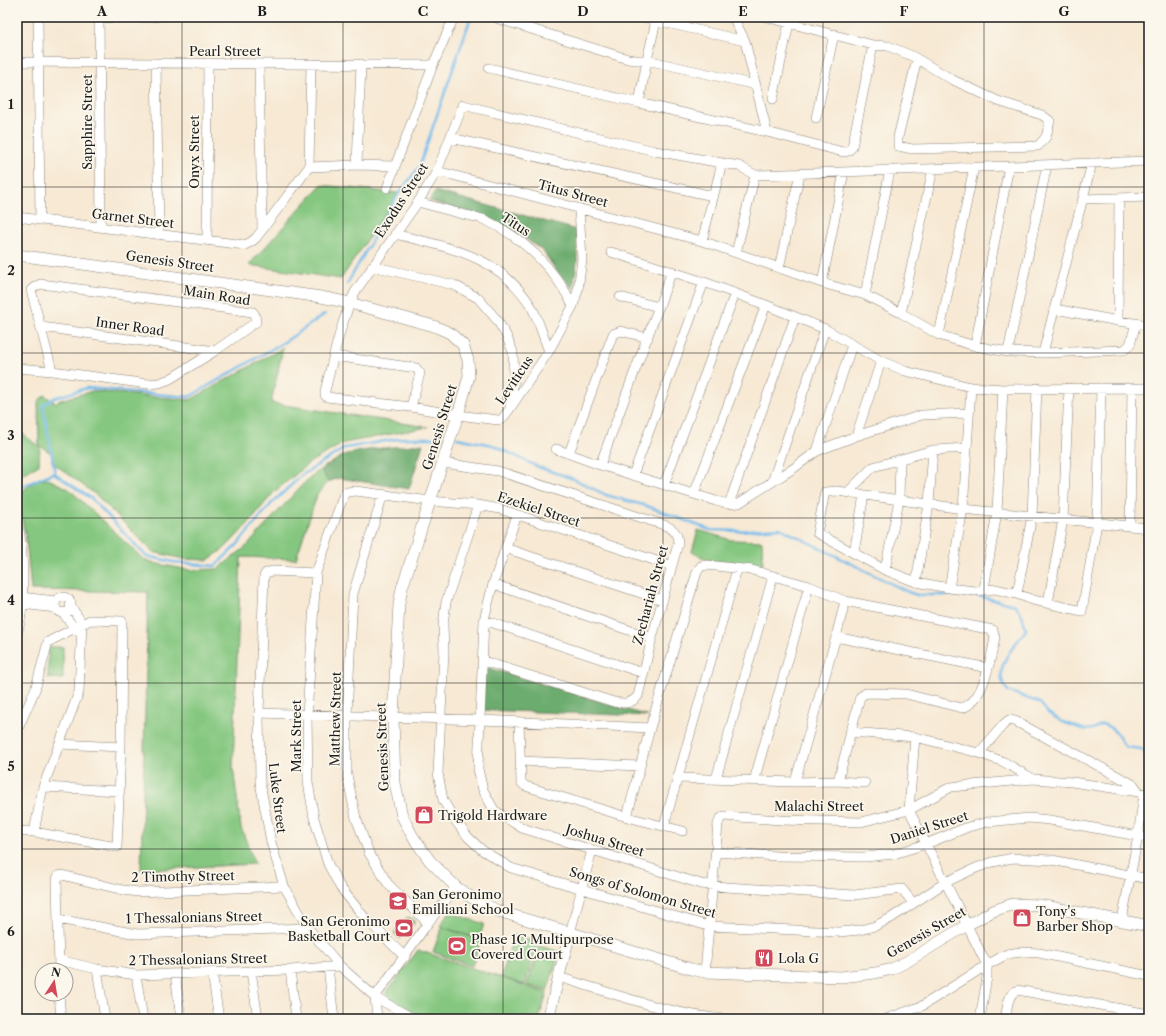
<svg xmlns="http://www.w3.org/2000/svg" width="1166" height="1036" font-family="'Libre Caslon Text',serif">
	<rect width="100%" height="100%" fill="#fbf7ec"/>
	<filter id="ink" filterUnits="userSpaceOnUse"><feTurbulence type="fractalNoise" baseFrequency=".025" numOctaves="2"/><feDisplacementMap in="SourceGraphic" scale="8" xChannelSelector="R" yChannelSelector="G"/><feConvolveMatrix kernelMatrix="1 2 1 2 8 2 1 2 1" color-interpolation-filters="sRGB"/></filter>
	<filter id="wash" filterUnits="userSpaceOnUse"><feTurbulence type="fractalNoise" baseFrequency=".012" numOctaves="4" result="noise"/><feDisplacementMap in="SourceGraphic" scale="16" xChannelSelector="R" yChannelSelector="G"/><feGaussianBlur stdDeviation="0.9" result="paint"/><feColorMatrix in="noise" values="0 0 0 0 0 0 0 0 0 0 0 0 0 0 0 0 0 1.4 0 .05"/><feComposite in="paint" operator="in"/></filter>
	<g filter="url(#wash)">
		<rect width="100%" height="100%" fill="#f7e9d4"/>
		<!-- green -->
		<path fill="#85c780" stroke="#50724e" d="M321,185L399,193L341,279L249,265Z
			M283,348L271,403L428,427L344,443L312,461L274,492L246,526L224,549L208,560L184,559L153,552L96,495L52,462L51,453L40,446L39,465L17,477V429L34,443L39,446L38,402L44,395L56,403L60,400L93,391L190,400Z
			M321,469L328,482L317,495L296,559L241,557L233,767L241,828L255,864L141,870L148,592L31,590L26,538L17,495L38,479H48L69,489L143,559L158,564L190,570L218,569L247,546L302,485Z
			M698,530L731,540L762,541L763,565L709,561L692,552Z
			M48,647H63V679L48,678Z
			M449,912L484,924L479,939L442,927L481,940L472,966L433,952L442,927L440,926Z
			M408,917L415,922L400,939L394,933Z
			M514,935L538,943L525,985L501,977Z
			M540,946L560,952L547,991L527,985Z
			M418,950L547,993L539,1019H424L391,1001L387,997L386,993Z"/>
		<!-- forest -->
		<path fill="#6cac6e" stroke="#446445" d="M435,191L577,230V262L573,289L558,273L543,251L522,236L485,217L429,201Z
			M423,444L409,489L339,478L328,482L321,469L346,454L373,449Z
			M482,666L648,716L480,710Z"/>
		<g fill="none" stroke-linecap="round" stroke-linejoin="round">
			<!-- stream -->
			<path stroke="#75bbec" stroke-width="2.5" d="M347,284L399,193L419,167L471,17
				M457,438L493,445L538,467L574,479L606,495L647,506L710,530L738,531L780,528L908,592L917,595H974L1015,605L1022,615L1026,630C1017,642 997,664 1002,680C1003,684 1006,688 1008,691L1040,703L1048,713L1063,722L1085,730L1093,729L1102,724C1118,729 1116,736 1126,747L1141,749L1149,754
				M55,472L43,405L54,398L87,388L189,397L286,341L325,314
				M17,491L21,487L55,472L54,473L92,499L146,556L173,562L215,566L237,545L272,503L302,475L345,448L403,438H443"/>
		</g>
	</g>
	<g filter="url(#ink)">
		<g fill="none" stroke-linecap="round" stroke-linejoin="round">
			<defs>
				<path id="minor" d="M38,17L40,220
					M99,17L101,227
					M495,17L499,19L628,59L635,60H647L657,17
					M641,17L745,41
					M766,17L873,45L852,147L848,151L843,152L767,132
					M99,18L155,17
					M873,45L888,46L912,56L953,80L998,101L1042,115L1050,121L1046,137L1038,146L912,149L898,146V137L917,59
					M17,62L433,65
					M156,63L159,235
					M259,64L262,230
					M489,68L639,103L647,60L756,85
					M773,99L789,23
					M639,103L767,132L745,41L733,17
					M816,118L834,34
					M451,138L713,196
					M357,165L361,64
					M309,167L311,64
					M437,171L702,241L822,283L865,295L901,313L939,335L975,346L1008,352L1043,353L1124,350L1130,345L1136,323
					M387,188L433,65L454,17
					M1083,199L1149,197
					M418,202C432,206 447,210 462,214C469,216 478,217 485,220C523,237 555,269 573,306
					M579,208L582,259L578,290L573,306L549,351L509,410L502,419L498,420L458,415L411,407L327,397L325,395V391C333,359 341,321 355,292L418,202L437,171L463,105L655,151L739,166L755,175L1149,161
					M17,217L245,245L251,242L256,238L309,167L357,165L395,166
					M395,234C449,248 499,255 531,306C539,320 543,337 549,351
					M207,241L208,63
					M702,241L722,163
					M611,252L704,282L766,305L825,329L881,361L905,371L971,387L1003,389L1149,388
					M736,253L755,175
					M372,266L454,285L478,298L497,320L506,335L513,352L514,379L510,408
					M779,268L800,173
					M822,283L844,172
					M865,295L890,170
					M620,297L659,307
					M1055,309L1118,321L1149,325
					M901,313L933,169
					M1118,321L1119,198
					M41,327L215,351
					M939,335L974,167
					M975,346L1009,166
					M1008,352L1047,165
					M1043,353L1092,163
					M334,356L416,368L420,373L411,407
					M17,368L52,371L148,384L159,383L170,379L215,351L256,322L255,315L253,312L41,284L36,286L31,290L52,371
					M1101,388L1097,523L1082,611L1033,600L1017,594L995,589L975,591L949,588L916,582L885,570L817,533L825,492L837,491L963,509L1149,528
					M856,436L881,361
					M556,449L600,465L716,501L729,504L739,503L794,468L817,451L856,436L922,415L969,413
					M817,451L852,345
					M569,453L613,334L621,331L648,338
					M443,463L498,471L664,525C674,529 678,533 678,544L652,638L638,696C631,704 624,704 614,702L483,661
					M600,465L672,271
					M633,475L704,282
					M772,482L825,329
					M664,485L735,293
					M848,492L873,467L933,450L967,448
					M383,494L353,594L347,716V775L356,818L369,853L388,884L428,923
					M694,494L766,305
					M729,504L795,317
					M478,505L446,602L443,625L444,652L438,773L443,800L454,819L468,837L482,850L511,868L708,926L839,932L860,930L875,926L891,918L946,882L976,868L993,862L1013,858L1052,860L1149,879
					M517,515L493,584L484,620L478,769L483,790L494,810L522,828L701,884L726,887L855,895L902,889L913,903
					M1130,526L1132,388
					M505,548L662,600
					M854,553L864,495
					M885,570L899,500L900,459
					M316,573L272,571L266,573L264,576L259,713L260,782L271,842L284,886L308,928L340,966L375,997L414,1019
					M916,582L929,504L933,450
					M493,584L652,638
					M949,588L963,509L971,387
					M984,589L997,512L1003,389
					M1017,594L1032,516L1037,388
					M21,597L56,601
					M55 605a8 8 0 1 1 16 0a8 8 0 1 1-16 0Z
					M1048,603L1063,519L1069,388
					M21,604L56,608
					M62,612L77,631
					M484,620L643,673
					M836,637L988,668
					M259,713L481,720L650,728
					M519,722L521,782L525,786L627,817L683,831
					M17,731L35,690L48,642L90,620L122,621L121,747L117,847L34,832L17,831
					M850,732L915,737L979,753L1004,762L1033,779
					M59,744L121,747
					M979,753L1004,724L1009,720L1015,721L1134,785L1139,792
					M520,761L640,766
					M677,778L795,782L838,781L865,783
					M716,779L773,576
					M754,781L809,586
					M795,782L836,637L845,601
					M43,787L120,791
					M627,817L650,728L697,572L701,566L707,565L752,570L809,586L845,601L993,630L995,638C991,657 984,702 962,708L906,694L866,693L860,697L838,781
					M664,826L737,569
					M34,832L43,787L79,692L82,623L70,605
					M715,852L777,856L865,857L894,854L926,844L968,827L988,822L1029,818L1050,820L1149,838
					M58,919L137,934L308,928
					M1122,920L1138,836L1144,794
					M570,933L592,850
					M405,957L365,918L340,887L328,864L314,818L308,782L307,715L316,573L344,494L347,492L356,491L430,501L478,505L500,509L672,566
					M59,960L97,969L136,975L290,970L340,966
					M328,967L334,1019
					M97,969L105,1019
					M59,970L57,880L58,876L62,875L123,890L138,892L284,886
					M290,970L296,1019
					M251,971L258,1019
					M212,972L219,1019
					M705,972L718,824L720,819L724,816L781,820L861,822L909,810L951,787L1033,779L1072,782L1139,792L1149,795
					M175,974L181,1019
					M136,975L143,1019
					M558,977C613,993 669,1015 726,1019
					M59,994L61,1019
					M375,997L428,923L456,887
					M375,997L377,1019
					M886,1019L922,1006L987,965L909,810L915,737
					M980,1019L987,977V965L1007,954L1021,952L1039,953L1149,976
					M1006,1019C1006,1011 1008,994 1016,991C1019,990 1021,991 1023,991L1149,1014
					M1118,1019L1121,1009"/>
				<path id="tertiary" d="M17,255L321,297L350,303L434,326L450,333L463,345L468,360L469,376L458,415L402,588L399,604L393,717L395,783L402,816L413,837L430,861L456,887L472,898L498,911L691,969L705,972L841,977L875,973L892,969L908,961L967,925L993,911L1013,904L1040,905L1149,926
					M17,525C23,553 24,604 17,631
					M548,1019L570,933"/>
			</defs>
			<!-- minor casing -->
			<use href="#minor" stroke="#8a8278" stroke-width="10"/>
			<!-- tertiary casing -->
			<use href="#tertiary" stroke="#8a8278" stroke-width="12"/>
			<!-- minor -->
			<use href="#minor" stroke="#fff" stroke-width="9"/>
			<!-- tertiary -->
			<use href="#tertiary" stroke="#fff" stroke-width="11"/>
		</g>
	</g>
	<!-- grid -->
	<path fill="none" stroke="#1c1c1c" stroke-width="1" stroke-opacity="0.55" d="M182,17V1019M343,17V1019M503,17V1019M663,17V1019M823,17V1019M984,17V1019M17,187H1149M17,353H1149M17,518H1149M17,683H1149M17,849H1149"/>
	<!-- icons -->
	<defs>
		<symbol id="shop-square" viewBox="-11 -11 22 22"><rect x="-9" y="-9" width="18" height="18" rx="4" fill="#d1495b" stroke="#fbf7ec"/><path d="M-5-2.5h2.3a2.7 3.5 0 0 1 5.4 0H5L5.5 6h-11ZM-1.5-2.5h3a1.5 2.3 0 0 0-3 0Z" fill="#fff"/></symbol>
		<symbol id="school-square" viewBox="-11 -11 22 22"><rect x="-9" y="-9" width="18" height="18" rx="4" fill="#d1495b" stroke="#fbf7ec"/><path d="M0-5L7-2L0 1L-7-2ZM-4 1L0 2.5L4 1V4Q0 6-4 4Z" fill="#fff"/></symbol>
		<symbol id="stadium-square" viewBox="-11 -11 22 22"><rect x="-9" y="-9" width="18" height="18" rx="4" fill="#d1495b" stroke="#fbf7ec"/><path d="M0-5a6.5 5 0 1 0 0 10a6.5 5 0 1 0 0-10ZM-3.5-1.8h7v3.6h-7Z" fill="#fff"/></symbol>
		<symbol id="restaurant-square" viewBox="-11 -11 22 22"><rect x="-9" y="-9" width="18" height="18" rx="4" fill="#d1495b" stroke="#fbf7ec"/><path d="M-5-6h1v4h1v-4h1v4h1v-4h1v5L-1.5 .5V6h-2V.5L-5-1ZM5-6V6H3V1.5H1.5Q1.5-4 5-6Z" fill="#fff"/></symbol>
	</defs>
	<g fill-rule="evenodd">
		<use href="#shop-square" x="413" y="804" width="22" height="22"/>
		<use href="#school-square" x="387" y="890" width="22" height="22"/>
		<use href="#shop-square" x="1011" y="907" width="22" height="22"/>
		<use href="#stadium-square" x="393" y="917" width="22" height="22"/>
		<use href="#stadium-square" x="446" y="935" width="22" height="22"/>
		<use href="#restaurant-square" x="753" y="947" width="22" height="22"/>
	</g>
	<g text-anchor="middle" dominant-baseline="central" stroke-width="3.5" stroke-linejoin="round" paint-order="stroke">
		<!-- street labels -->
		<g font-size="13" fill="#1c1c1c" stroke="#fbf7ec">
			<text x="225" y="51">Pearl Street</text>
			<text transform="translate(87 122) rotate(-90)">Sapphire Street</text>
			<text transform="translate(194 152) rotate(-90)">Onyx Street</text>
			<text transform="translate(573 193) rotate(15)">Titus Street</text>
			<text transform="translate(401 200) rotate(-57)">Exodus Street</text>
			<text transform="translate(133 218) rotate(7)">Garnet Street</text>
			<text transform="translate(516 224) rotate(33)">Titus</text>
			<text transform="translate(170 261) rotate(8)">Genesis Street</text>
			<text transform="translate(217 295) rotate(9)">Main Road</text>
			<text transform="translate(130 326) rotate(8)">Inner Road</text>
			<text transform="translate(514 380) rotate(-56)">Leviticus</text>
			<text transform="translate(439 427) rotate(-73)">Genesis Street</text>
			<text transform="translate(539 509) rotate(18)">Ezekiel Street</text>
			<text transform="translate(650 595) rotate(-75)">Zechariah Street</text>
			<text transform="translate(335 719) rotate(-89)">Matthew Street</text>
			<text transform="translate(296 736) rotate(-90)">Mark Street</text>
			<text transform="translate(382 747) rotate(-92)">Genesis Street</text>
			<text transform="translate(278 798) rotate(83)">Luke Street</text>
			<text x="819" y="806">Malachi Street</text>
			<text transform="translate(929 827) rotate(-18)">Daniel Street</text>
			<text transform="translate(605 840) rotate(17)">Joshua Street</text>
			<text transform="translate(183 876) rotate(-1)">2 Timothy Street</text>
			<text transform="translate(643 892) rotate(16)">Songs of Solomon Street</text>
			<text transform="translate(194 917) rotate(-1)">1 Thessalonians Street</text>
			<text transform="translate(926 932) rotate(-30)">Genesis Street</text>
			<text transform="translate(198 959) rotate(-1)">2 Thessalonians Street</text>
		</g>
		<!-- poi labels -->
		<g font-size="13" fill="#1c1c1c" stroke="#fbf7ec" text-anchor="start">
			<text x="438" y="815">Trigold Hardware</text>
			<text x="412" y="894">San Geronimo<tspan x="412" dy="15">Emilliani School</tspan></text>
			<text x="1036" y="911">Tony's<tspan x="1036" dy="15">Barber Shop</tspan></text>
			<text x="390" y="921" text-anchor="end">San Geronimo<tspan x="390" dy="15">Basketball Court</tspan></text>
			<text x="471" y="939">Phase 1C Multipurpose<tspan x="471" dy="15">Covered Court</tspan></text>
			<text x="778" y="958">Lola G</text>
		</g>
	</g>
	<!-- margin -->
	<rect width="1166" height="1036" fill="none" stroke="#fbf7ec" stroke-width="44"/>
	<!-- north arrow -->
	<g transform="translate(54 982) rotate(12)"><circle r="19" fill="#fbf7ec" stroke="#a29f99"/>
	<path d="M0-3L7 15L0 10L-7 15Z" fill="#d1495b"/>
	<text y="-6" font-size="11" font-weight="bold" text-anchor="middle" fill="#1c1c1c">N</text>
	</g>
	<rect x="22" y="22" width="1122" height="992" fill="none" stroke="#1c1c1c" stroke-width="1.5"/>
	<g font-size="13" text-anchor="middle" font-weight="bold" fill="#1c1c1c">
		<text x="102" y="16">A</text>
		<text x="262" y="16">B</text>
		<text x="423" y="16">C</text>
		<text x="583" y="16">D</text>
		<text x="743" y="16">E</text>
		<text x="904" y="16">F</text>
		<text x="1064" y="16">G</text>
		<text x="11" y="109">1</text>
		<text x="11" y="275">2</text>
		<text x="11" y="440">3</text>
		<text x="11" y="605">4</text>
		<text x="11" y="771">5</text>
		<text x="11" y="936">6</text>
	</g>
</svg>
